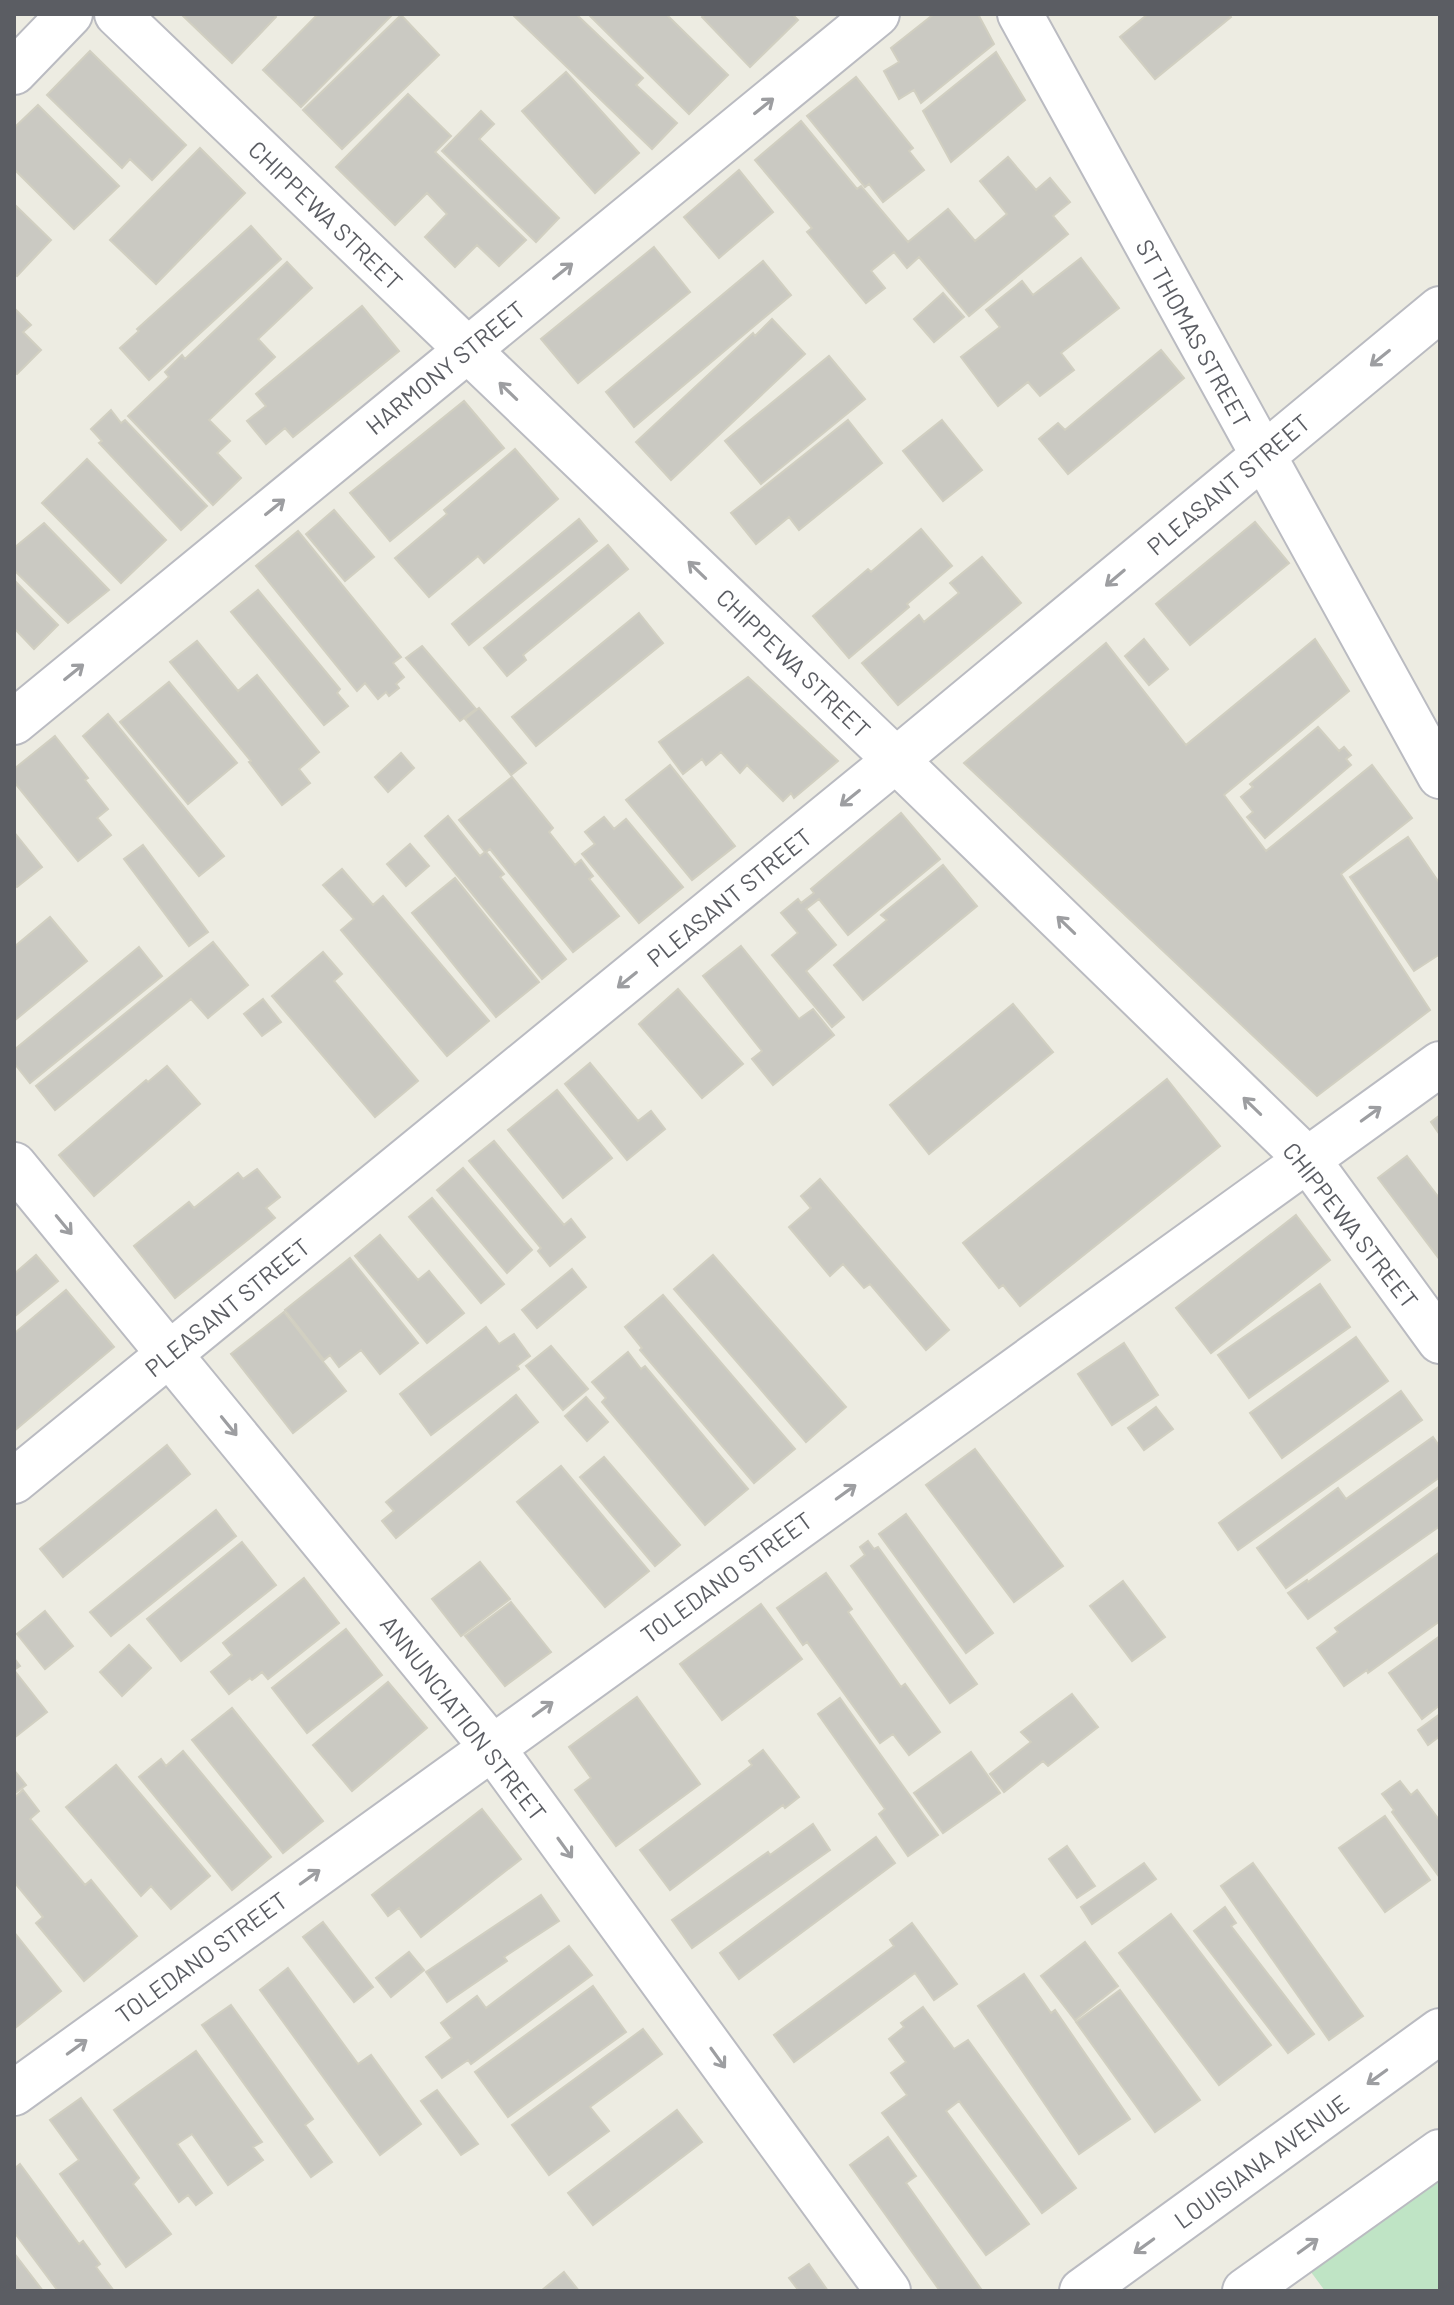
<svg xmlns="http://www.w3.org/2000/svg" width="1454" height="2305" font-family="Barlow,sans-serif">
	<rect width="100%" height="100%" fill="#edece2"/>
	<!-- green -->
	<path fill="#bfe4c5" d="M1440,2152V2291H1325L1297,2253Z"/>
	<!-- building -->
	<path fill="#cac9c2" stroke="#d1cfc1" stroke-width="2" d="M181,14H274L276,17L232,63Z
		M318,14H393L301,107L263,70Z
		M512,14H576L643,78L636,85L677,123L652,149Z
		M588,14H666L728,75L689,114Z
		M705,14H792L798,20L750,67L702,17Z
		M934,14H978L994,44L921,103L914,90L899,99L884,71L899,62L891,48Z
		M1148,14H1229L1231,17L1155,79L1120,37Z
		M401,15L439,55L342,149L303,110Z
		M90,51L186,145L152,180L130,159L122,168L47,95Z
		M996,52L1025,100L951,162L923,111Z
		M566,72L639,153L595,193L522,111Z
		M856,77L913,148L909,151L924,170L883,202L869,184L865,187L807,116Z
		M408,94L451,136L435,152L526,240L499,266L477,245L455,267L425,237L447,214L427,193L395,225L336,167Z
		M38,105L119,186L74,229L14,169V128Z
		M481,111L494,124L479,139L559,218L536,242L442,151Z
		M801,121L857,189L861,186L908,242L948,209L975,241L1007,214L980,181L1008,157L1036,190L1050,178L1070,202L1053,216L1068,234L969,316L919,257L907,268L894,252L871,271L885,288L866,303L807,232L812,228L755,160Z
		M200,148L245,193L156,284L110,240Z
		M739,170L773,212L719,258L684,217Z
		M14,204L51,240L17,276L14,273Z
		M251,226L281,259L149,380L120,348L139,331L137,329Z
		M654,247L690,292L578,383L541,339Z
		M1081,258L1119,308L1061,353L1074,370L1040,396L1028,382L998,406L961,357L1000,327L986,310L1022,281L1033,295Z
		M763,261L791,295L634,427L606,392Z
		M287,262L312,288L258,339L275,357L209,420L230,441L217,453L241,478L213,505L128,416L169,377L165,372L182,355L185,359Z
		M943,293L964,317L934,342L914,319Z
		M362,306L399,351L293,437L285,428L266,444L247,421L266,406L256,394Z
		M14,308L31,325L23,332L41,350L17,374L14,372Z
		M772,319L805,354L671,480L636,442L753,333L755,336Z
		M1161,350L1184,378L1068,474L1039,439L1058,423L1065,430Z
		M829,356L865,399L761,484L725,441Z
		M464,401L504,448L390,541L350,493Z
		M111,410L121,423L125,420L207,506L181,530L99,443L102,441L91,429Z
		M848,420L882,463L799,530L789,517L756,544L731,513Z
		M942,420L982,470L943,501L903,451Z
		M515,449L558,499L484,563L478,556L429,597L395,558L447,514L444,510Z
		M87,459L166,540L121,583L42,503Z
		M334,510L374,557L345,581L306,534Z
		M579,519L597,541L469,645L452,624Z
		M1255,522L1289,563L1190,645L1156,604Z
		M44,523L109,590L68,623L14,570V548Z
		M921,529L952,566L907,604L909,607L849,658L813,616L868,569L871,572Z
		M298,531L401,657L393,663L404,677L396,684L399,688L389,696L386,692L378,699L365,683L357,691L256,566Z
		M608,545L628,569L523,655L526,660L507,676L484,648Z
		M982,557L1021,603L898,705L862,663L919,615L924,622L959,593L950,583Z
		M14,580L58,625L34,649L14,628Z
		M258,590L340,689L337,693L348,706L324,725L231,612Z
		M639,613L663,643L536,746L512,717Z
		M1144,639L1168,669L1149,685L1125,656Z
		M1315,639L1349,691L1224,795L1266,851L1372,765L1412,818L1341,874L1430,1010L1317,1096L964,763L1106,643L1186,745Z
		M197,641L238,691L257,675L319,752L299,769L310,783L282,805L249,762L251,761L170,662Z
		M422,646L476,709L460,721L406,658Z
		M748,677L838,761L794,798L791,793L783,801L747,765L740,773L721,752L706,765L702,759L683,774L659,742Z
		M169,682L237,763L188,804L120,722Z
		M479,708L526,763L511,775L465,719Z
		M108,714L224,856L199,876L83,736Z
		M1318,727L1339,751L1344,747L1351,755L1346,759L1351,765L1265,838L1247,817L1253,812L1241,797L1253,787L1250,784Z
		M55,736L88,778L85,780L108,809L97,818L111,835L78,861L14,782V769Z
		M401,753L414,768L388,792L375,777Z
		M670,765L735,846L692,880L626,800Z
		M512,777L553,828L549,832L575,865L581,860L593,876L589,879L619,916L573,952L490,849L486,852L504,874L500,877L566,959L542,979L425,836L448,816L480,856L485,852L459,820Z
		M901,813L940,859L848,935L819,899L806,909L836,945L806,971L844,1017L832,1027L772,955L798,933L781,913L798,899L801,903L814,893L811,889Z
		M604,817L614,829L626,819L683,887L639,923L582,854L595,844L585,832Z
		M14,832L42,867L17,887L14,884Z
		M1408,837L1440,884V954L1414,971L1350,877Z
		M410,844L429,866L406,886L387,864Z
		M143,845L208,932L189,946L124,859Z
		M943,865L977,906L863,1000L834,965L887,920L881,915Z
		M342,869L373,905L383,896L489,1021L447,1056L341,930L354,919L323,885Z
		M455,878L539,982L496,1017L412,913Z
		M50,917L87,961L14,1021V947Z
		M213,942L248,985L208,1018L191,999L55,1110L36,1086Z
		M741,946L799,1019L813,1009L834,1035L773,1085L752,1059L762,1051L703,976Z
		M139,947L162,976L30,1083L14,1063V1050Z
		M323,952L342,974L334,981L418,1081L375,1117L272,996Z
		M678,989L743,1064L702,1098L639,1024Z
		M263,999L281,1022L262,1036L244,1014Z
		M1013,1004L1053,1052L929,1154L890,1105Z
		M590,1063L638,1121L651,1111L665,1129L627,1160L565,1084Z
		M167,1066L200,1104L94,1196L59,1155L146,1080L148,1082Z
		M1167,1079L1220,1146L1020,1306L1003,1285L999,1288L963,1243Z
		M557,1090L612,1158L563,1198L508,1130Z
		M1440,1115V1135L1431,1122Z
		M494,1141L564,1225L571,1219L585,1237L550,1266L538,1251L541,1248L469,1161Z
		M1407,1156L1440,1199V1260L1378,1178Z
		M463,1168L532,1250L507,1273L437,1190Z
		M257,1169L280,1197L266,1208L275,1218L175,1298L134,1246L189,1202L194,1208L238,1173L243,1179Z
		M820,1179L949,1330L926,1350L870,1284L864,1288L843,1264L830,1276L789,1227L811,1208L801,1196Z
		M432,1198L504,1284L481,1303L409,1217Z
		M1296,1215L1330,1260L1211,1353L1176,1308Z
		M380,1235L418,1280L429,1271L464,1313L427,1343L355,1256Z
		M36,1255L58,1281L14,1317V1274Z
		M713,1255L846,1407L806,1442L674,1289Z
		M350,1258L418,1343L380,1374L361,1350L339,1367L330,1355L324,1360L285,1310Z
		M572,1269L586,1287L537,1328L522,1310Z
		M1320,1284L1350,1327L1249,1398L1218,1355Z
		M66,1290L114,1347L14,1431V1330L16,1332Z
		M663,1295L795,1449L754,1483L640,1350L642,1348L625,1327Z
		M284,1312L346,1391L293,1433L231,1354Z
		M486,1327L499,1344L514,1334L530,1356L517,1366L519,1369L431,1435L400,1394Z
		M1356,1337L1388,1381L1282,1458L1250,1413Z
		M1124,1343L1158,1395L1112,1425L1078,1374Z
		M551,1346L588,1389L563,1410L526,1366Z
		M628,1352L641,1369L645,1366L748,1489L705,1525L602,1402L606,1398L592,1382Z
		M1401,1391L1422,1420L1238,1550L1219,1523Z
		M516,1395L538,1422L396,1538L382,1521L394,1511L386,1502Z
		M586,1397L608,1422L587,1441L565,1416Z
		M1156,1407L1173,1429L1144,1450L1128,1428Z
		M1433,1437L1440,1447V1477L1286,1588L1257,1548L1338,1488L1346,1499Z
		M167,1445L190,1474L63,1577L40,1549Z
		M975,1449L1063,1566L1014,1602L926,1485Z
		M604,1457L680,1545L655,1566L580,1477Z
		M561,1466L649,1571L605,1607L517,1502Z
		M1440,1486V1526L1308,1619L1288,1593L1307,1580L1308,1582Z
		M216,1510L236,1536L111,1636L90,1612Z
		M906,1514L993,1633L966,1653L879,1534Z
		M868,1541L874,1549L878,1547L977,1684L950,1703L851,1566L865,1555L860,1547Z
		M242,1542L276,1585L181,1661L147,1619Z
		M1440,1552V1621L1368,1673L1367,1670L1344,1686L1317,1648L1338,1632L1335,1628Z
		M480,1562L510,1599L461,1636L432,1599Z
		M826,1573L852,1609L848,1612L901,1687L905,1684L940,1732L909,1755L893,1734L880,1743L807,1642L803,1645L777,1608Z
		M304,1578L339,1623L268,1679L262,1672L252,1680L250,1678L229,1694L211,1672L232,1655L223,1643Z
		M1123,1581L1165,1637L1132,1661L1090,1606Z
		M511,1602L551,1652L505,1686L465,1636Z
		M761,1604L802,1659L722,1720L680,1664Z
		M45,1611L73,1646L45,1669L17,1634Z
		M346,1629L382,1675L307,1733L272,1688Z
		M1440,1636V1705L1422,1719L1389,1673Z
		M129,1645L151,1668L122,1696L100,1672Z
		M14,1658L20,1666L14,1670L47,1712L14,1738Z
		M388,1682L427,1728L352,1791L313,1745Z
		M1072,1694L1098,1727L1048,1766L1043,1761L1004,1792L990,1774L1031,1742L1021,1732Z
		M637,1697L700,1784L616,1846L575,1790L591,1778L569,1747Z
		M840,1698L938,1835L908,1856L879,1814L885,1809L818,1714Z
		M232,1708L323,1821L283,1853L192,1740Z
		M1440,1714V1736L1428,1745L1418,1730Z
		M763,1750L799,1797L785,1808L783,1805L670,1890L640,1850L752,1765L749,1761Z
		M183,1751L271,1857L232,1890L139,1777L161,1759L166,1766Z
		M971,1752L1000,1793L943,1833L914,1793Z
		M116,1765L210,1876L171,1909L151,1886L141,1896L66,1807Z
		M14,1770L26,1785L14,1794Z
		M1400,1781L1411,1795L1417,1790L1440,1821V1878L1392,1812L1394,1810L1382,1794Z
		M23,1790L39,1811L30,1819L85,1885L91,1880L137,1936L84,1981L36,1923L43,1917L14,1882V1798Z
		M482,1809L521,1859L421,1937L399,1908L388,1916L372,1895Z
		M1385,1816L1430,1880L1385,1912L1339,1848Z
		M813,1824L830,1850L692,1948L672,1920L768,1852L770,1855Z
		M876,1837L895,1863L739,1979L720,1953Z
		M1067,1846L1095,1886L1077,1898L1049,1859Z
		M1144,1863L1156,1879L1092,1924L1081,1907Z
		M1253,1863L1363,2016L1329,2040L1221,1886Z
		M541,1895L559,1921L504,1957L507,1961L447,2002L426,1972Z
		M1225,1907L1236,1923L1231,1926L1314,2034L1288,2053L1194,1931Z
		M1171,1914L1271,2045L1219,2085L1119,1953Z
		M323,1922L373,1987L354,2002L303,1937Z
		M912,1923L957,1984L934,2000L915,1973L794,2062L774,2035L894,1946L890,1940Z
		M14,1932L61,1991L14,2029Z
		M1085,1942L1118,1986L1075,2020L1041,1976Z
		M569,1946L592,1975L471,2064L468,2060L442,2078L426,2057L452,2038L441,2023L477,1996L486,2008Z
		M409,1952L424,1970L391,1997L376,1978Z
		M288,1968L358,2064L371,2055L421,2124L380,2155L260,1990Z
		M1024,1974L1051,2013L1055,2010L1130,2119L1079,2154L978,2006Z
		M593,1986L626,2032L508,2117L475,2072Z
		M1120,1990L1200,2100L1155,2132L1076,2022Z
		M231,2005L313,2119L305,2125L332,2162L311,2177L202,2025Z
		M923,2007L954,2049L968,2040L1076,2188L1042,2213L959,2101L946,2111L1029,2224L986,2255L882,2113L907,2095L891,2073L906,2062L889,2039L904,2027L901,2023Z
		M643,2029L662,2054L590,2107L609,2131L549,2175L512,2125Z
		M196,2051L262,2142L253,2147L263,2160L228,2185L192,2134L177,2144L212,2193L196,2205L188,2195L179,2202L114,2110Z
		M437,2090L478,2144L461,2155L421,2101Z
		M81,2098L139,2178L133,2184L171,2234L126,2267L60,2174L79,2160L50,2120Z
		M677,2110L702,2142L593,2225L568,2193Z
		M888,2137L916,2176L906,2183L981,2289L979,2291H940L850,2165Z
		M20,2164L79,2244L83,2241L100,2264L96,2267L114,2291H58L14,2232V2169Z
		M14,2253L43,2291H14Z
		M809,2264L828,2291H799L789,2278Z
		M564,2272L579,2291H541Z"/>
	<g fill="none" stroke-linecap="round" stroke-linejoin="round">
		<defs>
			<path id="minor" d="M117,14L896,760L1308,1160L1440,1341
				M1020,14L1440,776
				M14,72L70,14
				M14,722L877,14
				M14,1165L491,1746L888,2291
				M14,1481L896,760L1440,309
				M14,2093L1440,1064"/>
			<path id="tertiary" d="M1082,2291L1440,2031
				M1245,2291L1440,2152"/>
		</defs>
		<!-- minor casing -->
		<use href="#minor" stroke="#babbc1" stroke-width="48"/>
		<!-- tertiary casing -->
		<use href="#tertiary" stroke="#babbc1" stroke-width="48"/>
		<!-- minor -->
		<use href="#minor" stroke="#fff" stroke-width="44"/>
		<!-- tertiary -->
		<use href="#tertiary" stroke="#fff" stroke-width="44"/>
	</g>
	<!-- one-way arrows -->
	<defs><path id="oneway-shaft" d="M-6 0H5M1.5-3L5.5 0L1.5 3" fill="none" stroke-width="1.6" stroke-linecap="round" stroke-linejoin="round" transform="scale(2)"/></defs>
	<g stroke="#9d9ea1">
		<use href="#oneway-shaft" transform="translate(764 106) rotate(-39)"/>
		<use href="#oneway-shaft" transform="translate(563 271) rotate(-39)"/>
		<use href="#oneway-shaft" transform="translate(1380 358) rotate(141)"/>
		<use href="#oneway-shaft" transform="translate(508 391) rotate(-136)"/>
		<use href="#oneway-shaft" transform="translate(275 507) rotate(-39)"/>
		<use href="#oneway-shaft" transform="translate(697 570) rotate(-136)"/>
		<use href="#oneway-shaft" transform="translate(1115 578) rotate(140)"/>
		<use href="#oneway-shaft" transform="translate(74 672) rotate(-39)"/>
		<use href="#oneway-shaft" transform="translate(850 798) rotate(141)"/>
		<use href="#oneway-shaft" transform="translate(1066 925) rotate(-136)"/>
		<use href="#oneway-shaft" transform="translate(627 980) rotate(141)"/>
		<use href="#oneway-shaft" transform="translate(1252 1106) rotate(-136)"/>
		<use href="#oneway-shaft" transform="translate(1371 1114) rotate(-36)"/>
		<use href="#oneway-shaft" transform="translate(64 1225) rotate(50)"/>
		<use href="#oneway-shaft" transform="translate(229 1426) rotate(51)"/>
		<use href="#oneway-shaft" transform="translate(846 1492) rotate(-36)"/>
		<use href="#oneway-shaft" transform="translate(543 1709) rotate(-36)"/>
		<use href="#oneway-shaft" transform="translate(565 1848) rotate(54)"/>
		<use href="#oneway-shaft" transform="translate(310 1877) rotate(-36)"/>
		<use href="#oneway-shaft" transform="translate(77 2047) rotate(-36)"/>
		<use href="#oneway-shaft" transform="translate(718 2058) rotate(54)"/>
		<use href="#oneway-shaft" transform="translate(1377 2077) rotate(144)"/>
		<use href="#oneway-shaft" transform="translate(1144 2246) rotate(144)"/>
		<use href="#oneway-shaft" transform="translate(1308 2246) rotate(-36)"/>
	</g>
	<g text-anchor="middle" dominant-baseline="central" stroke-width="8" stroke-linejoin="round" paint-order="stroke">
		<!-- street labels -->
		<g font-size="24" fill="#5b5d63" stroke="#fff">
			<text transform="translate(326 215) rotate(44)">CHIPPEWA STREET</text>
			<text transform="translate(1194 333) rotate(61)">ST THOMAS STREET</text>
			<text transform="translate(445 367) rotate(-39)">HARMONY STREET</text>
			<text transform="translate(1228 484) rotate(-40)">PLEASANT STREET</text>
			<text transform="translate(794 663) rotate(44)">CHIPPEWA STREET</text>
			<text transform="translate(729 897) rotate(-39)">PLEASANT STREET</text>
			<text transform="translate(1351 1225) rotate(52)">CHIPPEWA STREET</text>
			<text transform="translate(227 1307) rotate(-39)">PLEASANT STREET</text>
			<text transform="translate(726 1577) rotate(-36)">TOLEDANO STREET</text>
			<text transform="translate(464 1718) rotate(52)">ANNUNCIATION STREET</text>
			<text transform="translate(201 1957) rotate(-36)">TOLEDANO STREET</text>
			<text transform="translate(1261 2161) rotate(-36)">LOUISIANA AVENUE</text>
		</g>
	</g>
	<!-- border -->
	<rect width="1454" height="2305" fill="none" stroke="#5b5d63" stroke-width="32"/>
</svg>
